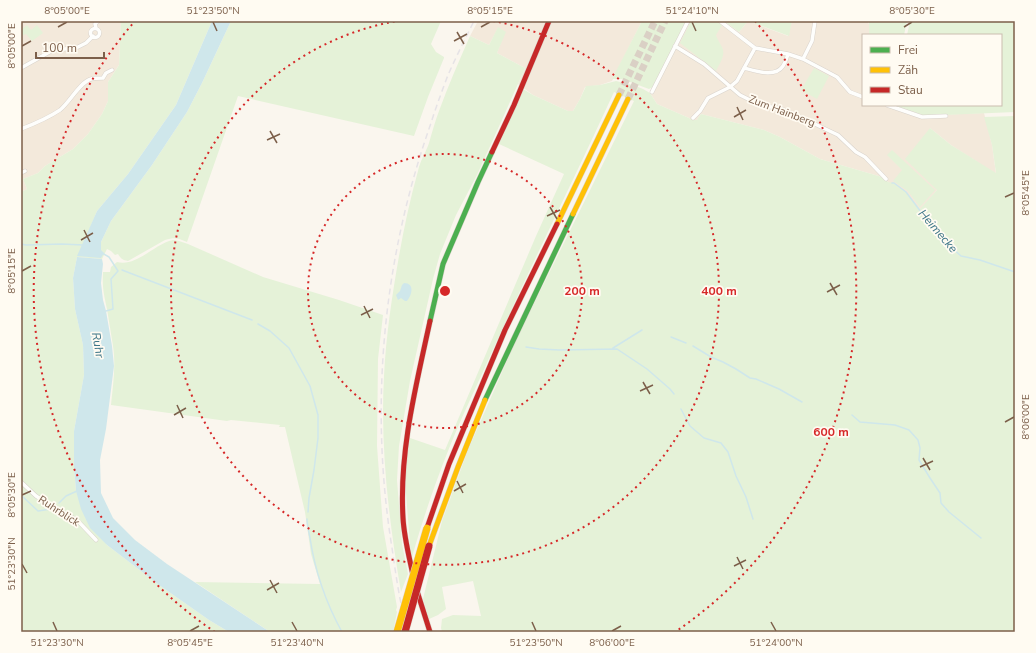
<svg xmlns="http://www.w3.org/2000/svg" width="1036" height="653" font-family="'Nunito Sans',sans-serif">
	<rect width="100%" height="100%" fill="#faf6ee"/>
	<!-- residential -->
	<path fill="#f3e9db" d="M21,21H121L119,65L108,82V101L102,114L88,134L73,149L45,166L38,173L23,179L27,189L21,192Z
		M478,21H642L612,81L600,85L585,87L580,99L573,111H568L533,95L518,84L525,68L497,53L505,32L498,28L489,45L470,36Z
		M686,21H724L739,32L748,21L788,36L792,21H867L869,24V35H863V105H894L900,108L937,115L984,113L992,145L996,174L951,145L930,128L937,190L920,210L906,192L888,182L882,177L820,159L780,137L764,130L701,114L697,120L692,121L689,118L657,104L650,93Z"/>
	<!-- green -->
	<path fill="#e5f2d8" d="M121,21H212L176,105L128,174L97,211L78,256L101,250V242L111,221L152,165L187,112L202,83L231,21H441L431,44L436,52L444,57V58L428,97L414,136L238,96L187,242C178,238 175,237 165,240L128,261C123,260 121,259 118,254L115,255L111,251L107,249L102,259L77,257L73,278L75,309L83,345L84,375L74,431V466L76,491L107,545L159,585L209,620L229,632H21V192L27,189L23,179L38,173L45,166L73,149L88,134L102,114L108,101V82L119,65Z
		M642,21H686L653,87L649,89L622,79H612Z
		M691,21H716L722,25L716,35C717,39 720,43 722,47C726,55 720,63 716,71L680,43Z
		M724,21H792L789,36L748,21L739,32Z
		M869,21H907L904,35H869Z
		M910,21H1015V112L922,116L894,105H1001V35H907Z
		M27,25L31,30L37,25L43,33L32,41L26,34L21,36V30Z
		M498,27L506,32L497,53L525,68L501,122L477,175L456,215L440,254L433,279L410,381L399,446L397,480L402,544L408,574L401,592C389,521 380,448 384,376C386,336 392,296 399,256C404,228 410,199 418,171C420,161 426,152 429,143C432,132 435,122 439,111C448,86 459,61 470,36L489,45Z
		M814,68L829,76L817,99L801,90Z
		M616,81L633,85L643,89L650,93L657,104L689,118L692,120H697L698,118L701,114L764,130L780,137L820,159L882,177L888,182L894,183L906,192L920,209L937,190L905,159L930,128L951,145L996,173L992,145L984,117L1015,116V632H442L441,628L442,619L453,615L481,616L473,581L442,587L446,609L438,615L429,619L423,599L442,521L468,450L516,340L634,101L614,92C571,186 524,279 482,374C470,400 458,425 448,451C434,486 422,522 412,557L410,545L406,493V468L410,438L445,450L536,236L564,174L499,144L523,89L533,95L568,111H573L580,99L586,86L600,85Z
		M892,150L935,190L920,207L908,191L893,181L902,170L887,155Z
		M173,240L179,241L188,244L263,277L339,300L383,315L378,359L377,446L383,527L397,607L396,610L397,612L393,632H270L195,582L320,584L311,554L305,512L285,427H279L280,425L231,420L227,421L111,405C113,384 116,367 113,346C111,334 109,321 107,309C104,295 102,288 103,272H110L111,267L117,262C137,267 154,244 173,240Z"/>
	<!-- water -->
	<path fill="#cfe7eb" d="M212,21H231L202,83L187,112L152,165L111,221L101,242V250L104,253L101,258L77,256L97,211L128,174L176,105Z
		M77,257L102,259L103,264L101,283L103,300L106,311L112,346L114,366L106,429L100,460L101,493L113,518L135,540L167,564L270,632H229L209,620L159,585L107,545L90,528L81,509L76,491L74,466V431L84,375L83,345L75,309L73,278Z
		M404,283C415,283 412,295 407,301H405L401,298L398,300L396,295L400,291L402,285Z"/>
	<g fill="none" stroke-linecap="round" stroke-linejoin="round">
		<!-- stream -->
		<path stroke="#cfe7eb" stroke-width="1.5" d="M892,183H894L906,192L939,236L961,256L980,260L1015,272
			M21,244L26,245L62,244L83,245
			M102,253L109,257L118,271L111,279L113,309L106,311
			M122,270L252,320
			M258,324L270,331L289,348L310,386L318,415V438L314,470L309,498L308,512
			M671,337L686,343
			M693,346L711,357L723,362L736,369L750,378L756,379L779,389L802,402
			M526,347L539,349L560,350L617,349L647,369L670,389L674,394
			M613,348L642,330
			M681,409L690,426L704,438L721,443L728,452L736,476L746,497L753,519
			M852,415L860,422L895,425L909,430L918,440L920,448L919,460L930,478L940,493L941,503L949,512L981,538
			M21,495L38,511L51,509
			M59,503L66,496L77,491
			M307,519C307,525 309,532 310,538C315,571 326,603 342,632"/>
		<!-- highway-tunnel -->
		<path stroke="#dad0c5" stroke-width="7" stroke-dasharray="7 3.5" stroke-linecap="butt" d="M619,95L655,21
			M628,99L665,21"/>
		<defs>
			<path id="street" d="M720,21L755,48L788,54L803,59L837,77L850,92L863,97
				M96,28L95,24L98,21
				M90.5 33a4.5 4.5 0 1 1 9 0a4.5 4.5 0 1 1-9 0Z
				M675,46L704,64L740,95L760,105L782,109L800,117L838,135L856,152L865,157L886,179
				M803,59L812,41L815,21
				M21,68L53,50L76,48L86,43L93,36
				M744,68C756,71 775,78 783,66C785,63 787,58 788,54
				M652,92L688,21
				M887,105L922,117L946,116
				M693,118L700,111L708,98L730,87L737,81L755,48
				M21,129C34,124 48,118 60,110C70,102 80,82 91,79C94,78 99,78 103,78L106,73L112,70
				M21,173L25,171
				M21,482L36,496L55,508L77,520L96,540"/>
			<path id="fast" d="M430,321L443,264L478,182L492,152
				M485,400L573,214"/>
			<path id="slow" d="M573,214L628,99
				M557,224L619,95
				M429,546L458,467L485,400"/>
			<path id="jam" d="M492,152L514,105L549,21
				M427,528L449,464L505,330L557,224
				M413,575C409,556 404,537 403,518C399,451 416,386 430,321
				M417,591L430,632"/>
		</defs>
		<!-- street casing -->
		<use href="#street" stroke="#d9d3cc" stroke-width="4.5"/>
		<!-- fast casing -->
		<use href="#fast" stroke="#d8d2c9" stroke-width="6"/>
		<!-- slow casing -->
		<use href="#slow" stroke="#d8d2c9" stroke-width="6"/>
		<!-- jam casing -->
		<use href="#jam" stroke="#d8d2c9" stroke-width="6"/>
		<!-- street -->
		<use href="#street" stroke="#fefefc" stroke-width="3.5"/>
		<!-- fast -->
		<use href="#fast" stroke="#4caf50" stroke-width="5"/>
		<!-- slow -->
		<use href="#slow" stroke="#ffc107" stroke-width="5"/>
		<!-- jam -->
		<use href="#jam" stroke="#c62828" stroke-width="5"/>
		<!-- rail -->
		<path stroke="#e6e3e6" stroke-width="1.5" stroke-dasharray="6 4" stroke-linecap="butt" d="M408,632C400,605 396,576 392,548C369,405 383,259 431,123C436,107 442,91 448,75C456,57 465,39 474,21"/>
		<defs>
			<path id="slow-bridge" d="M397,632L427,528"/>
			<path id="jam-bridge" d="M405,632L429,546"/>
		</defs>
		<!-- slow-bridge casing -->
		<use href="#slow-bridge" stroke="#dbd2ca" stroke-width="8" stroke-linecap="butt"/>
		<!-- jam-bridge casing -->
		<use href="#jam-bridge" stroke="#dbd2ca" stroke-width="8" stroke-linecap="butt"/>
		<!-- slow-bridge -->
		<use href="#slow-bridge" stroke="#ffc107" stroke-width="7"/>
		<!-- jam-bridge -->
		<use href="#jam-bridge" stroke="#c62828" stroke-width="7"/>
	</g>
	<!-- ticks -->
	<path fill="none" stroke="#7c5f4a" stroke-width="1.5" d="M213,22L217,31M692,22L696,31M58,27L67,22M481,27L490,22M904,27L912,22M457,32L464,44M454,41L467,34M22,46L31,41M737,107L743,120M734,117L746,110M270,131L277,143M267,140L280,134M1005,197L1014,193M550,207L557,219M547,216L560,210M84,230L90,242M81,240L93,233M22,271L31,266M830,283L837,295M827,292L840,285M364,306L370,318M361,315L373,309M643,382L650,394M640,391L653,385M177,405L183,418M174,415L186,408M1005,422L1014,417M923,458L930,470M920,467L933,461M457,481L463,493M454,491L466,484M22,495L31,491M737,557L743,569M22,564L27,573M734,566L746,560M270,580L277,593M267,590L279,583M53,622L57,631M292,622L297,631M532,622L536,631M771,622L776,631M190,631L199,626M612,631L621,626"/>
	<!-- distance rings -->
	<g fill="none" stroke="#d62828" stroke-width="2" stroke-dasharray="2 4">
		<circle cx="445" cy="291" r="137"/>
		<path d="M493 21A274 274 0 1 1 397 21"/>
		<path d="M215 632A411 411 0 0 1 135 21M755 21A411 411 0 0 1 675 632"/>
	</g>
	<g text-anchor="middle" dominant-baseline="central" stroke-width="3.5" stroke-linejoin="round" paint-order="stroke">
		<!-- street labels -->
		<g font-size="11" fill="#7c5f4a" stroke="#fffbf2">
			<text transform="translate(782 111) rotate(21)">Zum Hainberg</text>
			<text transform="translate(59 511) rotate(33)">Ruhrblick</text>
		</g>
		<!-- water labels -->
		<g font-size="12" font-style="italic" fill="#3f7789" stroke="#fffbf2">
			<text transform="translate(938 231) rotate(49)">Heimecke</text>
			<text transform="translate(98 345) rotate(80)">Ruhr</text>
		</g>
	</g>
	<circle cx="445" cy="291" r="6" fill="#d62828" stroke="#fffbf2" stroke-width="2"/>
	<g font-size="12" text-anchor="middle" font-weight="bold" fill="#d62828" stroke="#fffbf2" stroke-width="3.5" stroke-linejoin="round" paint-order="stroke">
		<text x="582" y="295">200 m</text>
		<text x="719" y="295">400 m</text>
		<text x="831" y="436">600 m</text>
	</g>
	<!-- border -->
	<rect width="1036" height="653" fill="none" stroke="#fffbf2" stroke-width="44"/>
	<!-- legend -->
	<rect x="862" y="34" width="140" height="72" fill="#fffbf2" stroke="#cbbdaf"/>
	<rect x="870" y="47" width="20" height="6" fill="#4caf50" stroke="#cbbdaf"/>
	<text x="898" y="54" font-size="12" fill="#7c5f4a">Frei</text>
	<rect x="870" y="67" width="20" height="6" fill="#ffc107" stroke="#cbbdaf"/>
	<text x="898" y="74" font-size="12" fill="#7c5f4a">Zäh</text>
	<rect x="870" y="87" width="20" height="6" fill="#c62828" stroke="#cbbdaf"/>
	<text x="898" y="94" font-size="12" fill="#7c5f4a">Stau</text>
	<!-- scale -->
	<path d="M36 52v6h68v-6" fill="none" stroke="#7c5f4a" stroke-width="2"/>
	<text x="42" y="52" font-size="12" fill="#7c5f4a" stroke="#fffbf2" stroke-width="3" paint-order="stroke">100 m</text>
	<rect x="22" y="22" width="992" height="609" fill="none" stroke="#7c5f4a" stroke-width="1.5"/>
	<g font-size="10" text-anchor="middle" fill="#7c5f4a">
		<text x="67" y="14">8°05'00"E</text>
		<text x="213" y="14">51°23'50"N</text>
		<text x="490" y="14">8°05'15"E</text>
		<text x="692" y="14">51°24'10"N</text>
		<text x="912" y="14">8°05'30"E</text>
		<text transform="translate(11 46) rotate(-90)" y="4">8°05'00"E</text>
		<text transform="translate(1025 193) rotate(-90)" y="4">8°05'45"E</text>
		<text transform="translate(11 271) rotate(-90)" y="4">8°05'15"E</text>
		<text transform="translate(1025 417) rotate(-90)" y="4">8°06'00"E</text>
		<text transform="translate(11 495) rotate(-90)" y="4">8°05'30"E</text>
		<text transform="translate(11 564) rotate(-90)" y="4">51°23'30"N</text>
		<text x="57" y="646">51°23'30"N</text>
		<text x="190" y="646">8°05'45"E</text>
		<text x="297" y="646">51°23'40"N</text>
		<text x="536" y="646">51°23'50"N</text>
		<text x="612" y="646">8°06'00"E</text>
		<text x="776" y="646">51°24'00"N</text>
	</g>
</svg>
